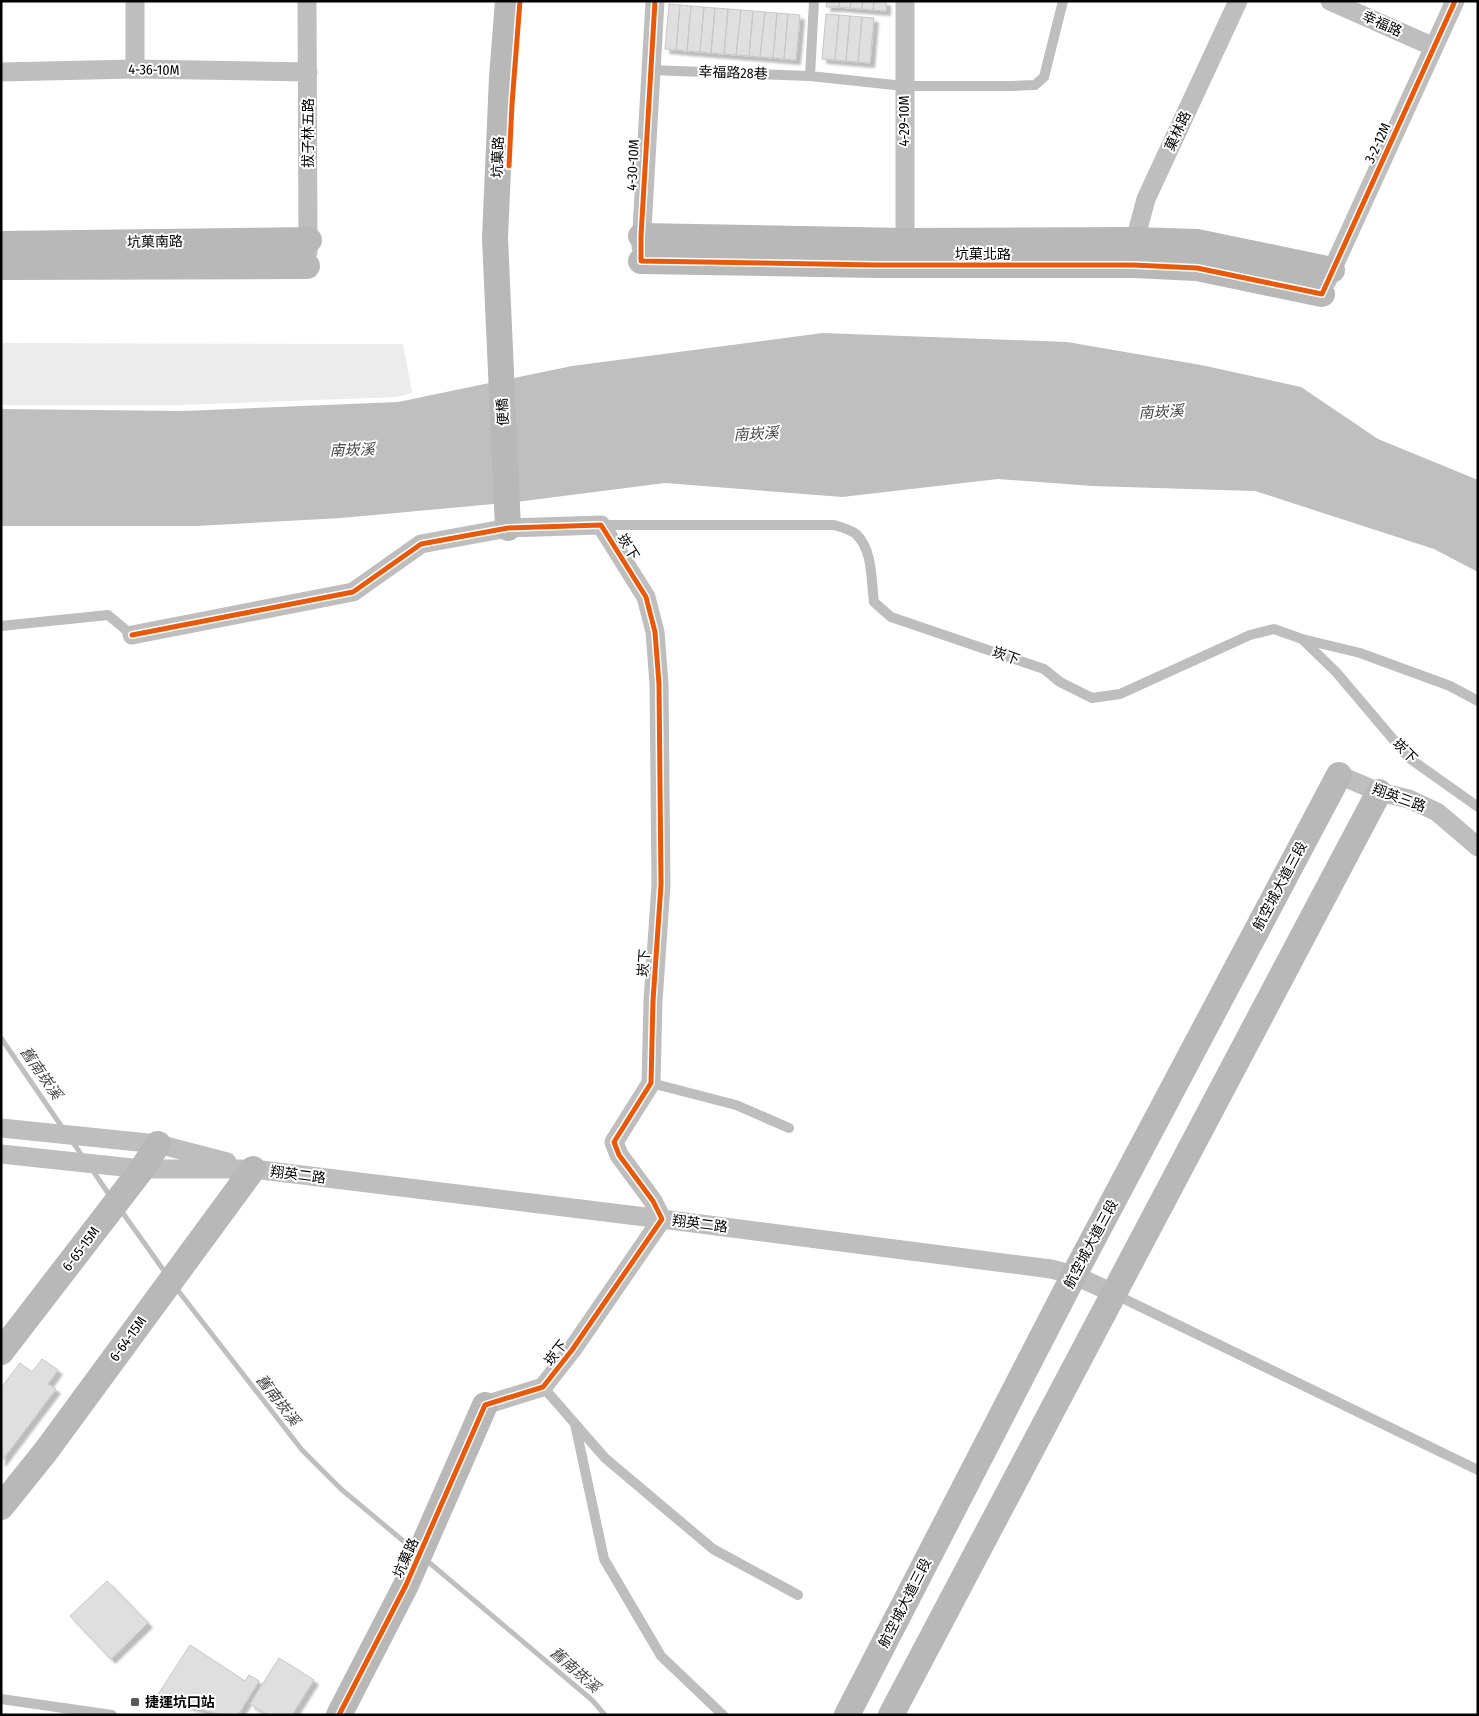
<svg xmlns="http://www.w3.org/2000/svg" width="1479" height="1716" font-family="'Fira Sans Condensed','Noto Sans TC',sans-serif">
	<defs>
		<filter id="shadow"><feDropShadow dx="4.5" dy="4.5" stdDeviation="1" flood-color="#0004"/></filter>
	</defs>
	<rect width="100%" height="100%" fill="#fff"/>
	<!-- green -->
	<path fill="#ececec" d="M1,343L403,344L412,393L397,397L181,405H1Z"/>
	<!-- water -->
	<path fill="#bfbfbf" d="M823,333L1067,342L1201,365L1301,387L1378,439L1478,480V572L1434,549L1255,491L1092,486L998,479L842,497L665,483L516,502L341,518L196,526H1V409L183,411L398,402L572,366Z"/>
	<g fill="none" stroke-linecap="round" stroke-linejoin="round">
		<!-- stream -->
		<path stroke="#bfbfbf" stroke-width="5" d="M1,1038L64,1130
			M72,1141L83,1157
			M91,1168L110,1196
			M120,1209L167,1275
			M176,1288L302,1450L341,1489L413,1549
			M425,1559L592,1700L605,1715"/>
	</g>
	<!-- building -->
	<path fill="#dfdfdf" stroke="#c7c7c7" filter="url(#shadow)" d="M827,1H840L839,7H826Z
		M840,1H851L850,8L839,7Z
		M851,1H863L862,9L850,8Z
		M863,1H874L873,10L862,9Z
		M874,1H886V11L873,10Z
		M669,4L680,5L676,50L665,49Z
		M680,5L691,6L687,51L676,50Z
		M691,6L704,7L700,52L687,51Z
		M704,7L715,8L711,53L700,52Z
		M715,8L728,9L724,54L711,53Z
		M728,9L741,10L736,55L724,54Z
		M741,10L753,11L749,56L736,55Z
		M753,11L765,12L760,57L749,56Z
		M765,12L777,13L773,58L760,57Z
		M777,13L788,14L784,59L773,58Z
		M788,14L800,15L796,60L784,59Z
		M826,14L839,15L835,60L822,59Z
		M839,15L850,16L846,61L835,60Z
		M850,16L862,17L858,62L846,61Z
		M862,17L874,18L870,63L858,62Z
		M42,1359L58,1370L48,1384L56,1389L1,1462V1388L20,1363L32,1372Z
		M107,1581L148,1623L111,1659L70,1616Z
		M190,1645L245,1681L249,1675L259,1681L238,1715H221L157,1696Z
		M279,1658L314,1680L292,1715H268L250,1704Z"/>
	<g fill="none" stroke-linecap="round" stroke-linejoin="round">
		<!-- lane -->
		<path stroke="#bebebe" stroke-width="10" d="M650,70L810,76L814,1
			M810,76L904,86H1010L1035,85L1044,77L1063,1
			M601,525H834C841,527 849,529 856,534C873,550 871,580 874,602L891,617L1044,669L1060,682L1092,698L1120,694L1250,635L1274,629L1302,639L1360,653L1450,686L1478,701
			M1,626L108,615L132,635
			M1302,639L1336,672L1409,758L1478,807
			M651,1083L736,1105L789,1128
			M1114,1294L1478,1470
			M543,1387L605,1458L713,1549L798,1595
			M575,1424L604,1559L661,1656L723,1715
			M1,1699L112,1715"/>
		<!-- street -->
		<path stroke="#bebebe" stroke-width="19" d="M135,1V69
			M307,1L308,252
			M905,1V241
			M1330,1L1434,47
			M1,72L135,69L308,72
			M641,247L655,1
			M1134,251L1135,240L1146,199L1238,1
			M1327,281L1455,1
			M132,635L353,592L421,544L508,528L601,525L646,597L655,632L659,684L661,885L653,1001L651,1083L614,1142L619,1155L653,1201L662,1219L572,1350L543,1387L485,1405
			M1339,775L1379,792L1409,799L1437,812L1478,847
			M1,1128L158,1144L227,1162
			M1,1154L142,1169H253L662,1219L1051,1269L1074,1275L1113,1293"/>
		<!-- secondary -->
		<path stroke="#b8b8b8" stroke-width="26" d="M508,1L502,77L495,238L508,528
			M641,236L905,241L1135,240L1197,242L1332,270
			M1,244L309,240
			M641,261L877,265H1133L1197,268L1322,294
			M1,267L307,266
			M1,1352L142,1169L158,1144
			M1,1507L46,1451L253,1169
			M339,1715L406,1585L485,1405
			M847,1715L1074,1275L1339,775
			M891,1715L1379,792"/>
		<defs>
			<path id="cycleway" d="M655,1L641,236V261L877,265H1133L1197,268L1322,294L1455,1
				M509,166L512,104L520,1
				M132,635L353,592L421,544L508,528L601,525L646,597L655,632L659,684L661,885L653,1001L651,1083L614,1142L619,1155L653,1201L662,1219L572,1350L543,1387L485,1405L406,1585L339,1715"/>
		</defs>
		<!-- cycleway casing -->
		<use href="#cycleway" stroke="#fff" stroke-width="8"/>
		<!-- cycleway -->
		<use href="#cycleway" stroke="#e8590c" stroke-width="5"/>
	</g>
	<!-- markers -->
	<rect fill="#595959" stroke="#fff" stroke-width="2" x="130" y="1697" width="10" height="10" rx="2.5"/>
	<g text-anchor="middle" dominant-baseline="central" stroke-width="4" stroke-linejoin="round" paint-order="stroke">
		<!-- street labels -->
		<g font-size="14" fill="#000" stroke="#fff">
			<text transform="translate(1382 24) rotate(24)">幸福路</text>
			<text transform="translate(154 70) rotate(1)">4-36-10M</text>
			<text transform="translate(733 73) rotate(2)">幸福路28巷</text>
			<text transform="translate(904 121) rotate(-90)">4-29-10M</text>
			<text transform="translate(1178 131) rotate(-65)">菓林路</text>
			<text transform="translate(308 133) rotate(-90)">拔子林五路</text>
			<text transform="translate(1378 143) rotate(-65)">3-2-12M</text>
			<text transform="translate(498 157) rotate(-88)">坑菓路</text>
			<text transform="translate(633 165) rotate(-87)">4-30-10M</text>
			<text transform="translate(155 242) rotate(-1)">坑菓南路</text>
			<text x="983" y="254">坑菓北路</text>
			<text transform="translate(503 412) rotate(-93)">便橋</text>
			<text transform="translate(628 547) rotate(58)">崁下</text>
			<text transform="translate(1006 656) rotate(19)">崁下</text>
			<text transform="translate(1405 751) rotate(45)">崁下</text>
			<text transform="translate(1399 798) rotate(20)">翔英三路</text>
			<text transform="translate(1280 886) rotate(-62)">航空城大道三段</text>
			<text transform="translate(644 963) rotate(-86)">崁下</text>
			<text transform="translate(298 1175) rotate(7)">翔英二路</text>
			<text transform="translate(700 1224) rotate(7)">翔英二路</text>
			<text transform="translate(1091 1244) rotate(-62)">航空城大道三段</text>
			<text transform="translate(81 1249) rotate(-53)">6-65-15M</text>
			<text transform="translate(128 1339) rotate(-54)">6-64-15M</text>
			<text transform="translate(556 1353) rotate(-52)">崁下</text>
			<text transform="translate(406 1558) rotate(-66)">坑菓路</text>
			<text transform="translate(905 1603) rotate(-63)">航空城大道三段</text>
		</g>
		<!-- poi labels -->
		<g font-size="14" font-weight="bold" fill="#000" stroke="#fff" text-anchor="start">
			<text x="145" y="1702">捷運坑口站</text>
		</g>
		<!-- water labels -->
		<g font-size="15" font-style="italic" fill="#444" stroke="#fff">
			<text transform="translate(1161 412) rotate(-3)">南崁溪</text>
			<text transform="translate(756 434) rotate(-3)">南崁溪</text>
			<text transform="translate(352 450) rotate(-2)">南崁溪</text>
			<text transform="translate(41 1073) rotate(55)">舊南崁溪</text>
			<text transform="translate(278 1400) rotate(52)">舊南崁溪</text>
			<text transform="translate(575 1670) rotate(41)">舊南崁溪</text>
		</g>
	</g>
	<!-- border -->
	<rect width="1479" height="1716" fill="none" stroke="#000000" stroke-width="5"/>
</svg>
